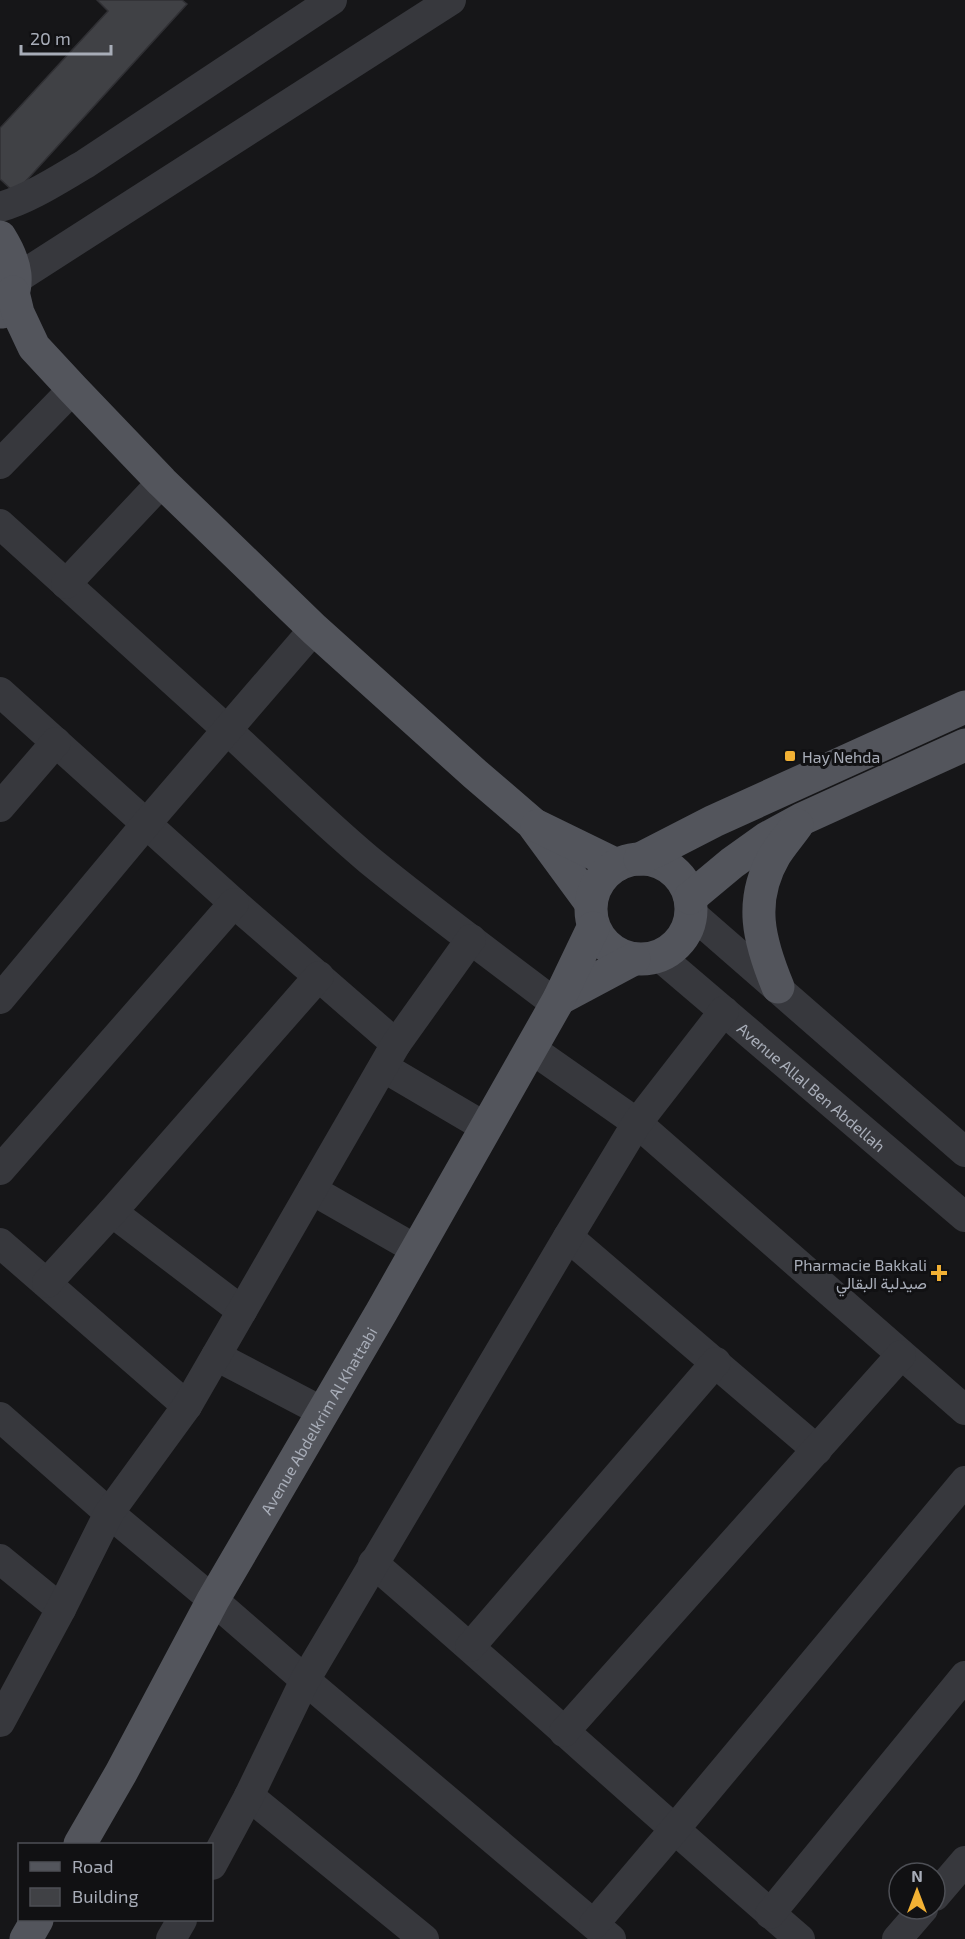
<svg xmlns="http://www.w3.org/2000/svg" width="965" height="1939" font-family="'Exo 2',Vazirmatn,sans-serif">
	<rect width="100%" height="100%" fill="#161618"/>
	<!-- building -->
	<path fill="#404145" stroke="#303034" stroke-width="1.5" d="M97,0H182L187,4L15,193L0,179V128L108,11Z"/>
	<g fill="none" stroke-linecap="round" stroke-linejoin="round">
		<!-- minor -->
		<g stroke="#37383d" stroke-width="30">
			<path d="M0,207C29,199 59,179 85,164L332,0"/>
			<path d="M16,279L451,0"/>
			<path d="M0,464L73,389"/>
			<path d="M0,524C75,592 150,660 225,728C273,772 319,818 369,860C430,910 493,956 556,1004"/>
			<path d="M66,584L162,482"/>
			<path d="M0,692L234,903L396,1044"/>
			<path d="M0,807L56,742"/>
			<path d="M691,913L965,1152"/>
			<path id="s1" d="M659,956L965,1217"/>
			<path d="M0,999L146,824L314,629"/>
			<path d="M530,1048L637,1123L965,1410"/>
			<path d="M383,1067L485,1127"/>
			<path d="M0,1170L234,903"/>
			<path d="M312,1190L417,1250"/>
			<path d="M112,1212L242,1311"/>
			<path d="M568,1237L817,1450"/>
			<path d="M0,1243L187,1406"/>
			<path d="M47,1283L112,1212L319,976"/>
			<path d="M216,1356L323,1412"/>
			<path d="M0,1417L109,1513L213,1600L305,1680L611,1939"/>
			<path d="M0,1559L61,1609"/>
			<path d="M373,1563C517,1687 656,1815 800,1939"/>
			<path d="M470,1647L716,1362"/>
			<path d="M0,1722L61,1609L109,1513L187,1406L396,1044L471,939"/>
			<path d="M564,1732L901,1355"/>
			<path d="M249,1796L424,1939"/>
			<path d="M212,1865L249,1796L305,1680L568,1237L637,1123L724,1011"/>
			<path d="M935,1896L965,1861"/>
			<path d="M770,1914L965,1676"/>
			<path d="M594,1924L674,1830L965,1481"/>
			<path d="M171,1939L182,1920"/>
			<path d="M897,1939L923,1909"/>
		</g>
		<!-- major -->
		<g stroke="#53555c" stroke-width="33">
			<path d="M0,237C15,261 24,287 2,312"/>
			<path d="M13,292L18,313L34,347L73,389L162,482L314,629L475,774L532,823L590,902"/>
			<path d="M537,826L617,865"/>
			<circle cx="641" cy="909" r="50"/>
			<path d="M640,859L714,821L965,707"/>
			<path d="M690,898L732,863L767,838L802,819L965,745"/>
			<path d="M778,987C759,941 748,901 775,855C781,845 790,835 797,825"/>
			<path d="M559,999L634,959"/>
			<path id="s2" d="M80,1844L121,1773L213,1600L382,1311L559,999L593,928"/>
			<path d="M26,1939L37,1920"/>
		</g>
	</g>
	<!-- markers -->
	<g fill="#f2b134" stroke="#111113" stroke-width="2">
		<rect x="784" y="750" width="12" height="12" rx="3"/>
		<path d="M936 1264h6v6h6v6h-6v6h-6v-6h-6v-6h6z"/>
	</g>
	<g text-anchor="middle" dominant-baseline="central" stroke-width="6" stroke-linejoin="round" paint-order="stroke">
		<!-- poi labels -->
		<g font-size="16" fill="#a8adb8" stroke="#111113" text-anchor="start">
			<text x="802" y="756">Hay Nehda</text>
			<text x="927" y="1264" text-anchor="end">Pharmacie Bakkali<tspan x="927" dy="18">صيدلية البقالي</tspan></text>
		</g>
		<!-- street labels -->
		<g font-size="16" fill="#a8adb8" stroke="#111113">
			<text stroke="none"><textPath href="#s1" startOffset="201">Avenue Allal Ben Abdellah</textPath></text>
			<text stroke="none"><textPath href="#s2" startOffset="486">Avenue Abdelkrim Al Khattabi</textPath></text>
		</g>
	</g>
	<!-- legend -->
	<rect x="18" y="1843" width="195" height="78" fill="#111113" stroke="#4d4f55" stroke-width="1.5"/>
	<rect x="30" y="1862" width="30" height="9" fill="#53555c" stroke="#4d4f55" stroke-width="1.5"/>
	<text x="72" y="1873" font-size="18" fill="#a8adb8">Road</text>
	<rect x="30" y="1888" width="30" height="18" fill="#404145" stroke="#4d4f55" stroke-width="1.5"/>
	<text x="72" y="1903" font-size="18" fill="#a8adb8">Building</text>
	<!-- north arrow -->
	<g transform="translate(917 1891)"><circle r="28" fill="#111113" stroke="#4d4f55" stroke-width="1.5"/>
	<path d="M0-4.5L10 22L0 15L-10 22Z" fill="#f2b134"/>
	<text y="-9" font-size="16" font-weight="bold" text-anchor="middle" fill="#a8adb8">N</text>
	</g>
	<!-- scale -->
	<path d="M21 45v9h90v-9" fill="none" stroke="#a8adb8" stroke-width="3"/>
	<text x="30" y="45" font-size="18" fill="#a8adb8" stroke="#111113" stroke-width="4.5" paint-order="stroke">20 m</text>
</svg>
